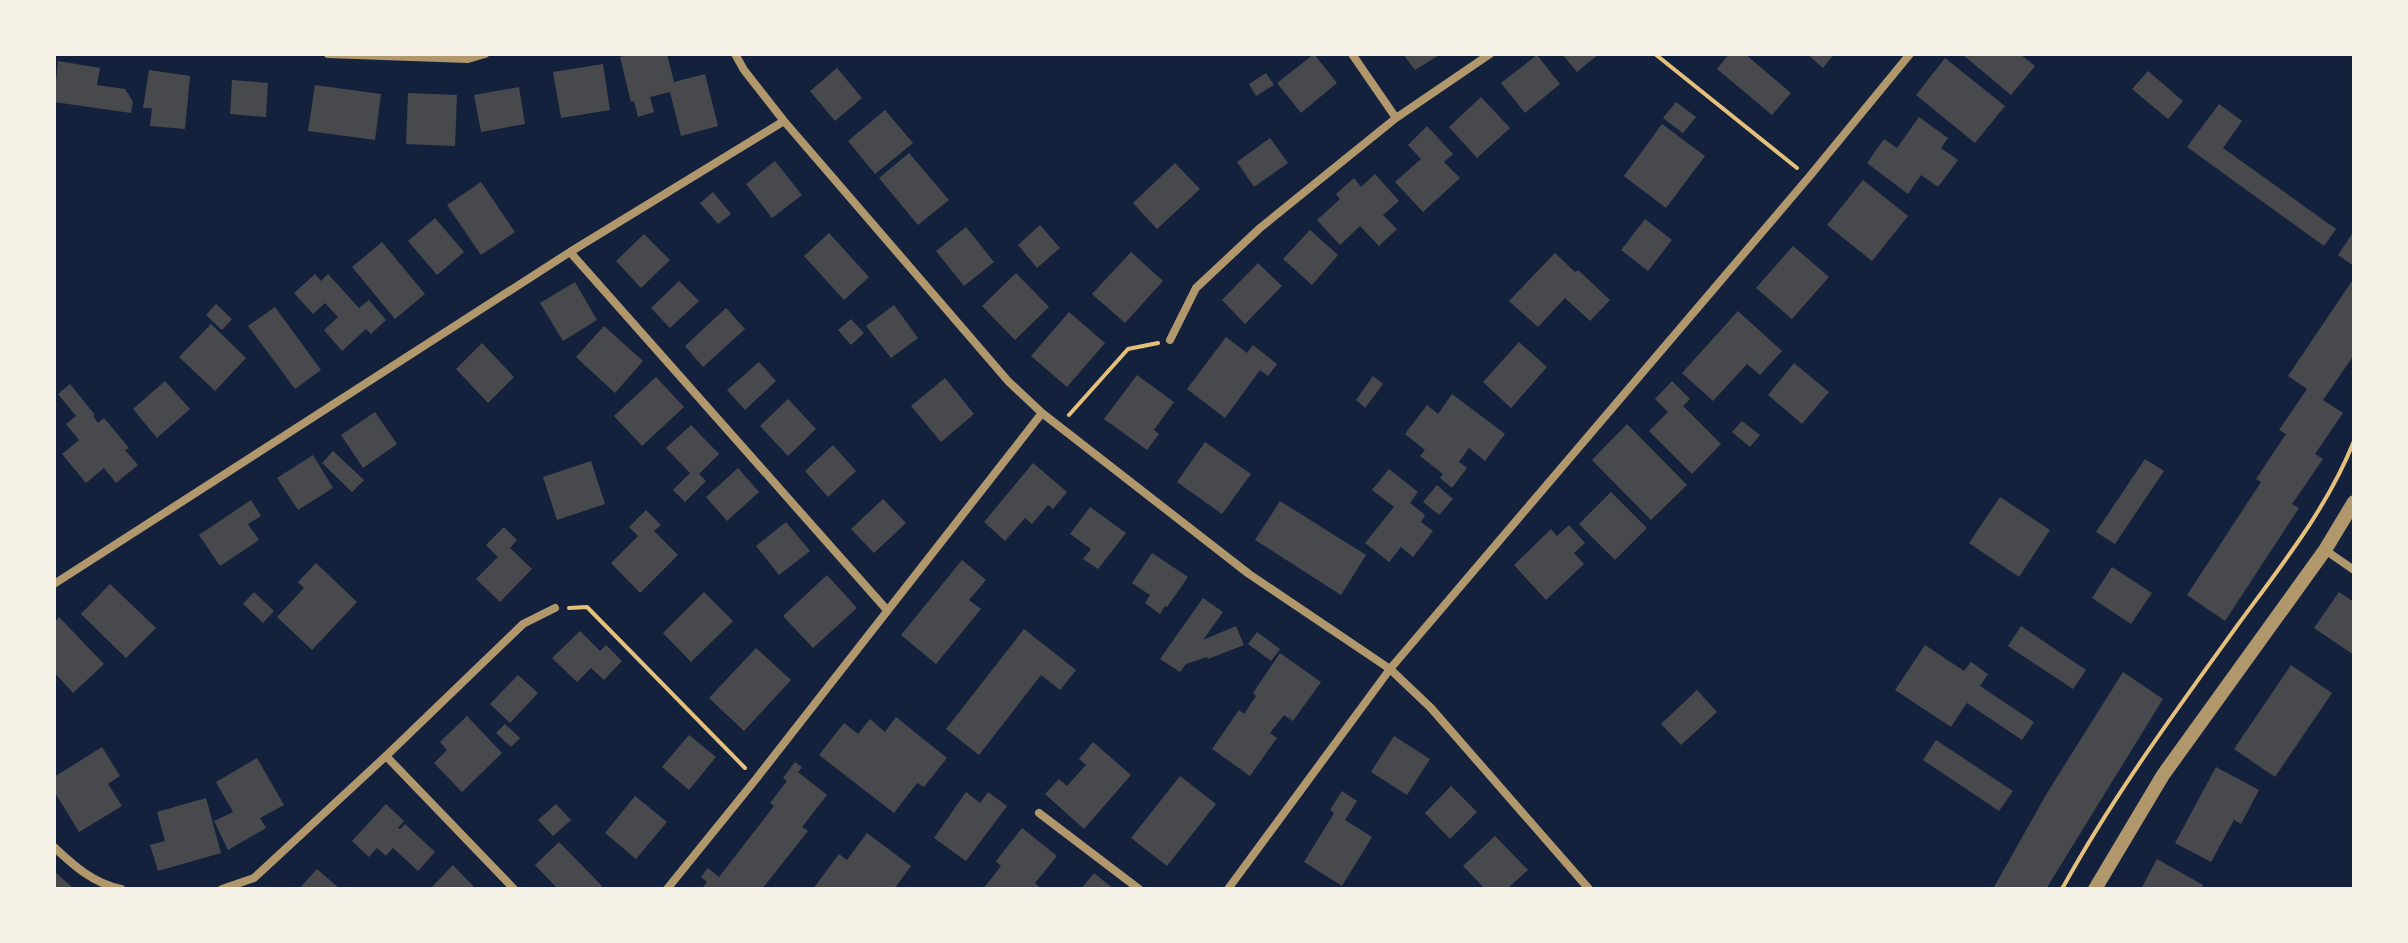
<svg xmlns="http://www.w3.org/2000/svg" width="2408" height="943" font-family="'Sofia Sans Condensed',sans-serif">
	<rect width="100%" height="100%" fill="#14213d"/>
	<!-- building -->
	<path fill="#48494c" d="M631,54H667L674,82L705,74L718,126L681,136L670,92L650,97L654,112L638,117L634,101L631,102L620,57Z
		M1314,54L1337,83L1301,113L1277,83Z
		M1403,54H1441L1415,70Z
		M1562,54H1599L1577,72Z
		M1729,54H1745L1791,93L1772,115L1717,69Z
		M1807,54H1834L1823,68Z
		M1962,54H2020L2035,66L2011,95Z
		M1537,55L1560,84L1525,113L1501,83Z
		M1945,58L2005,106L1975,143L1916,95Z
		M58,61L100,68L97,85L125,89L133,102L131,113L54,102Z
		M603,64L610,110L561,118L553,72Z
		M837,68L862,98L835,121L810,91Z
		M149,70L190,76L185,129L150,126L152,108H143Z
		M2148,71L2183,101L2168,119L2132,89Z
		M1266,73L1274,85L1256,96L1249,84Z
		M232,80L268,83L266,117L230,114Z
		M315,85L381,94L375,140L308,131Z
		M519,87L525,124L481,132L474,95Z
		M408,93L457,95L455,146L406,144Z
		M1481,97L1510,128L1477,158L1449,127Z
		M1676,102L1696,117L1683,133L1663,118Z
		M2219,104L2242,121L2223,148L2336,229L2324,246L2187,147Z
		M885,110L913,143L875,174L848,141Z
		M1919,117L1948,138L1941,148L1958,160L1938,187L1921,175L1908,194L1867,163L1884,139L1897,148Z
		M1662,124L1705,156L1666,208L1624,176Z
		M1427,126L1453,154L1444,162L1460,178L1423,212L1395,182L1421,159L1408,145Z
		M1270,138L1288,163L1254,187L1237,162Z
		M909,153L949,200L918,225L879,178Z
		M775,161L802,195L772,218L746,184Z
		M1175,163L1200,189L1157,229L1133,203Z
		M1375,174L1399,201L1383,215L1397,229L1379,246L1360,226L1340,245L1317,220L1340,199L1336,194L1354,178L1361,187Z
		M1863,180L1908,216L1872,261L1827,225Z
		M481,182L515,232L481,255L447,205Z
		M713,192L731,214L718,224L700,203Z
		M435,218L464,252L437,275L408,241Z
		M1645,219L1672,240L1648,271L1621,250Z
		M1040,225L1060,248L1037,268L1018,245Z
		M966,227L994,262L964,286L936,251Z
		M1310,230L1338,255L1312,285L1283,259Z
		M2354,231V266L2338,255Z
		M829,233L869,277L844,300L804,256Z
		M644,234L670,260L641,288L616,261Z
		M382,242L425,294L395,319L352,267Z
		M1793,246L1829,277L1792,319L1756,288Z
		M1131,252L1163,281L1125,323L1092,294Z
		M1555,253L1575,272L1578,270L1610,300L1590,321L1565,298L1538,327L1509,301Z
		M1258,263L1282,286L1245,324L1222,300Z
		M1016,273L1049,307L1015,340L982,306Z
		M315,274L321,281L328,274L359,308L369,300L386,320L371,334L366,329L342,351L324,330L338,317L325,303L313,314L294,293Z
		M2354,278V355L2323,400L2343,413L2315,454L2323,459L2292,504L2299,508L2225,621L2187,595L2261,482L2256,479L2286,434L2279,430L2307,389L2288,376Z
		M679,281L699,301L670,328L651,308Z
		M575,282L597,320L563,341L540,303Z
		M216,304L232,319L222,330L206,315Z
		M894,305L918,338L891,358L866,326Z
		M275,307L321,370L295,389L248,326Z
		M726,308L745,329L703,367L685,346Z
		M1738,311L1782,351L1760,375L1747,364L1713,401L1682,373Z
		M1069,312L1105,343L1067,387L1031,356Z
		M851,319L864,333L851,345L838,330Z
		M211,324L246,358L215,391L179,357Z
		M604,326L643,361L615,393L576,357Z
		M1226,337L1247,353L1253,345L1277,364L1268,376L1260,370L1225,418L1187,389Z
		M1519,342L1547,367L1511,408L1483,382Z
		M482,343L514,377L488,403L456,369Z
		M759,362L776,381L745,410L727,390Z
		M1794,363L1829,392L1802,424L1768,395Z
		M1137,375L1174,402L1154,430L1159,434L1147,450L1104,419Z
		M1373,376L1383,384L1365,408L1356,400Z
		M656,377L684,407L642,446L614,416Z
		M945,378L974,414L941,442L911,406Z
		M165,381L190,409L157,438L133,409Z
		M1672,381L1690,399L1683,406L1721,444L1692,474L1649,431L1668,412L1655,399Z
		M70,384L95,415L93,416L98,423L104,418L129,448L125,450L138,465L116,483L104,468L86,483L62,454L79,440L66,424L76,416L58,394Z
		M1452,394L1505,434L1485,461L1469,448L1459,462L1467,468L1452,488L1440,478L1443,474L1420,456L1425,450L1405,434L1427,405L1438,414Z
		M788,399L816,429L788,456L760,426Z
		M375,412L397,444L363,468L341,435Z
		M1742,421L1760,435L1750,447L1732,432Z
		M1627,424L1687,485L1651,520L1592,460Z
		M691,425L719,454L699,474L706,481L685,502L673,490L690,473L666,448Z
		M1205,442L1251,474L1222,514L1177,482Z
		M833,445L856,471L828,497L805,471Z
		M333,451L364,480L352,492L322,463Z
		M313,455L333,488L298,510L277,478Z
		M2145,459L2164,471L2115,544L2096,532Z
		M591,461L605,504L557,520L543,477Z
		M1033,463L1067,492L1053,509L1048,505L1032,524L1025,518L1005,541L984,522Z
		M738,468L759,492L727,521L706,497Z
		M1389,469L1418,492L1410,503L1425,515L1421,522L1433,531L1413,557L1401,547L1389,562L1365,543L1394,507L1372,490Z
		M1437,485L1453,499L1439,515L1423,502Z
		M1611,492L1647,528L1615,560L1579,524Z
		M2000,497L2050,530L2019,577L1969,543Z
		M883,499L906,523L874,553L851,529Z
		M251,500L261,516L248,524L259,540L220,566L199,535Z
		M1280,501L1366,555L1341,595L1255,540Z
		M1090,507L1126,533L1098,569L1083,559L1091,549L1070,534Z
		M646,510L661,525L654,531L678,555L640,593L611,563L638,536L629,527Z
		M786,522L810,551L779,575L756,546Z
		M1569,525L1585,543L1574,553L1584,564L1546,600L1514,565L1551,529L1557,536Z
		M504,527L517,540L510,548L532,569L500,602L476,579L498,557L486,545Z
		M1152,553L1188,577L1167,607L1165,606L1160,614L1145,603L1150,595L1132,583Z
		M962,560L986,580L969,600L981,609L936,664L901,635Z
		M316,563L357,602L312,650L277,617L304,588L298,582Z
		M2112,567L2152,593L2131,624L2092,598Z
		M827,575L857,608L813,648L783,616Z
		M110,584L156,628L126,658L81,614Z
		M254,592L274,611L263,623L243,604Z
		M704,592L733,621L691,662L663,633Z
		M2339,592L2354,602V655L2314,628Z
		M1203,598L1223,612L1203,640L1236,626L1244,645L1208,659L1207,657L1186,664L1180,672L1160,659Z
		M59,617L104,664L73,693L54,672V623Z
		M2021,626L2086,670L2073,689L2008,646Z
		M1024,629L1076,670L1060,690L1041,675L979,755L946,729Z
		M580,631L600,651L606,645L622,661L604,680L591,668L577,682L552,658Z
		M1257,632L1280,649L1271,661L1248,644Z
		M1925,645L1964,671L1971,662L1988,674L1980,686L2034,722L2022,740L1967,703L1951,727L1895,690Z
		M756,648L791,680L744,731L709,698Z
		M1280,653L1321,682L1293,721L1284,715L1270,733L1277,738L1250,776L1212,749L1239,710L1244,714L1256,696L1253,693Z
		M2291,665L2332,693L2275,777L2234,749Z
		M2123,672L2163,699L2046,889H1993L2047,793Z
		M518,675L538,693L510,723L490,704Z
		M1697,690L1717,712L1681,745L1661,724Z
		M467,716L502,753L462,792L434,763L447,750L440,742Z
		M896,717L947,758L924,787L917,783L894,813L819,755L844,723L858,734L870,719L885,732Z
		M505,724L520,738L511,747L496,733Z
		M689,735L716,757L689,790L662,767Z
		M1394,736L1430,759L1407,795L1371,772Z
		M1936,740L2013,791L1999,811L1923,760Z
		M1093,742L1131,775L1084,829L1045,794L1059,779L1067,786L1086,765L1079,759Z
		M102,747L120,776L108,784L122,806L79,832L54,791V777Z
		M257,758L284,805L260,818L266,828L228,850L214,821L233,812L216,782Z
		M795,762L802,767L798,772L827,795L802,827L808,831L762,889H702L707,882L701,877L708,868L719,877L774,806L770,803L787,781L783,778Z
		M2216,767L2259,790L2241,824L2234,820L2211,862L2175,843Z
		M1180,776L1216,804L1167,866L1131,838Z
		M1451,786L1477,812L1450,839L1425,813Z
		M1342,791L1357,801L1345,820L1372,837L1342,886L1304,862L1334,813L1330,810Z
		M966,792L980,803L988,792L1007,806L966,861L934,838Z
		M635,796L667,822L636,859L605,833Z
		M206,798L221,853L158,871L150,845L165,841L157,812Z
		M386,804L404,821L398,828L400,829L405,824L435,852L418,871L393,848L386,856L377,848L369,857L352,841Z
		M556,804L571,820L553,836L538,820Z
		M1022,828L1057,856L1035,883L1039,887L1038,889H983L1001,866L996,861Z
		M867,833L911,866L894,889L877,887L876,889H813L839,854L847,860Z
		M1495,836L1528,870L1507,889H1485L1463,866Z
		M559,842L602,886L598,889H558L535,865Z
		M2157,859L2203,885L2201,889H2141Z
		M453,865L476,889H430Z
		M317,869L340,889H299Z
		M54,871L74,889H54Z
		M1094,873L1114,889H1081Z"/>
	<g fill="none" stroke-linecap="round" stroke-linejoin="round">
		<!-- path -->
		<path stroke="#e5c07b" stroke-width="4" d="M1655,54L1797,168
			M1069,415L1128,349L1158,343
			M569,608L587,607L745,768
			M2062,889C2113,796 2175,712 2237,626C2280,567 2327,509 2354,441"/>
		<!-- minor -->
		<path stroke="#b1986c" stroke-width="8" d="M328,54L468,59L485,54
			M735,54L744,70L784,121L1008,381L1042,413L1249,574L1390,669L1431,708L1589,889
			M1352,54L1396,118
			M570,252L887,610
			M1170,340L1196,288L1260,228L1396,118L1490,54
			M2325,550L2354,570
			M54,584L570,252L784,121
			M386,756L514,889
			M1039,813L1139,889
			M54,847C74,866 93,883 121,889
			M222,889L254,878L386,756L523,624L555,608
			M667,889L756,779L1042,413
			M1228,889L1390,669L1809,177L1910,54"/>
		<!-- tertiary -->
		<path stroke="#b1986c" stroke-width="14" d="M2095,889L2163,775L2325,550L2354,502"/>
	</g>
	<!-- border -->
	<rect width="2408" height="943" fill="none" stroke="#f6f1e7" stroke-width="112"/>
</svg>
